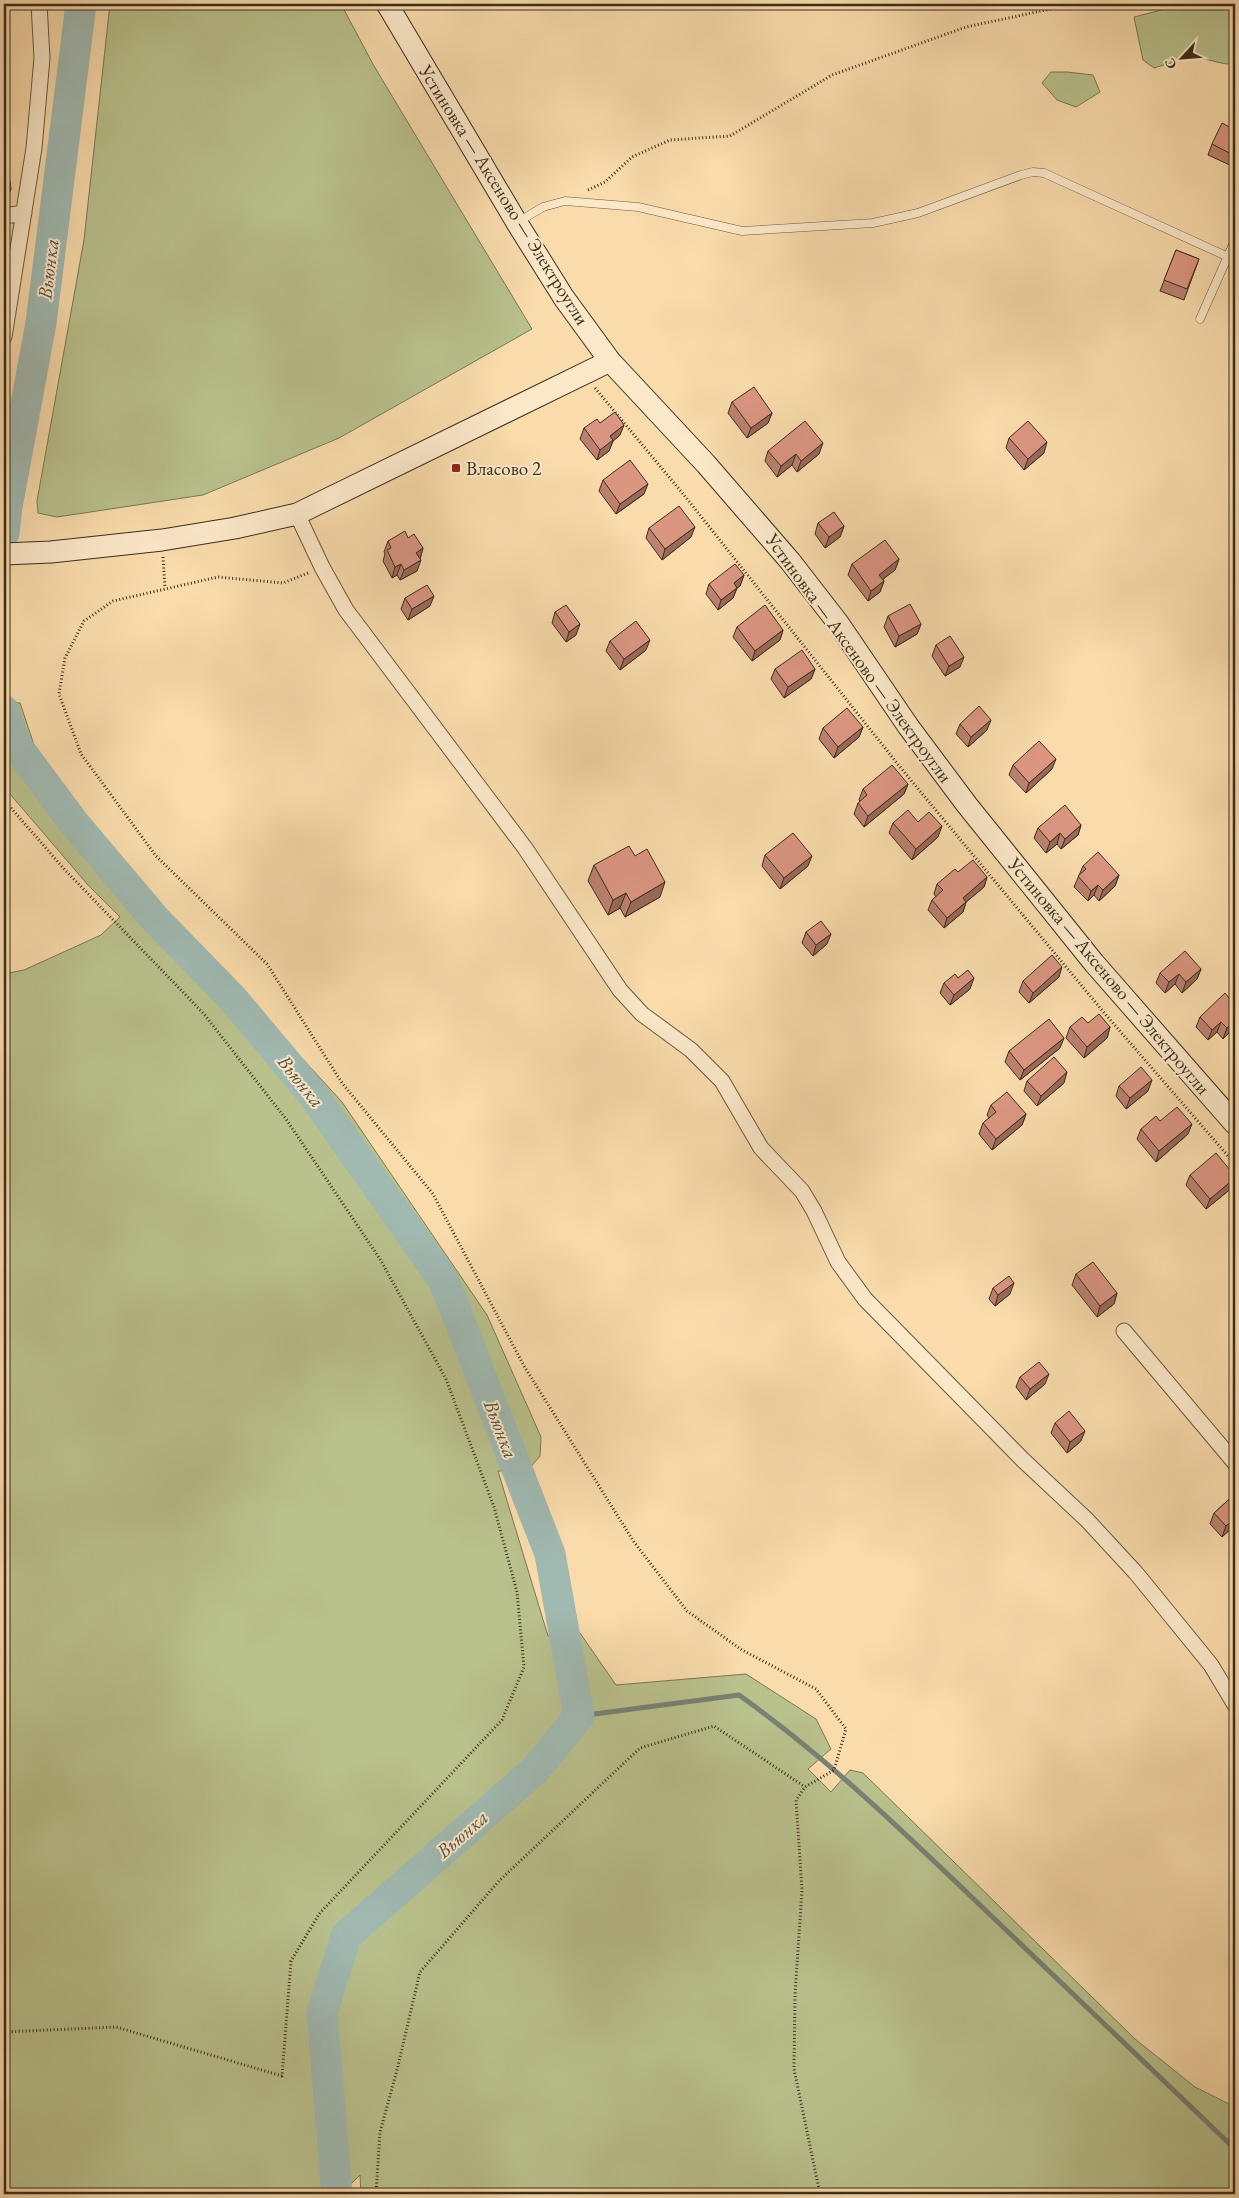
<svg xmlns="http://www.w3.org/2000/svg" width="1239" height="2198" font-family="'EB Garamond',serif">
	<rect width="100%" height="100%" fill="#f9dbac"/>
	<filter id="stains"><feTurbulence type="fractalNoise" baseFrequency=".004" numOctaves="4"/><feColorMatrix values="0 0 0 0 .2 0 0 0 0 .09 0 0 0 0 .02 0 0 0 .5 -.17"/></filter>
	<radialGradient id="worn" r=".72"><stop offset=".6" stop-color="#630" stop-opacity="0"/><stop offset="1" stop-color="#630" stop-opacity=".3"/></radialGradient>
	<!-- green -->
	<path fill="#b9c18d" stroke="#7a7854" d="M110,4H341L374,66L532,329L339,438L203,495L57,517L38,513L37,501L84,240Z
		M1185,4H1235V64C1224,65 1215,61 1204,59C1188,57 1170,63 1154,68L1143,60L1134,17Z
		M1051,72H1067L1093,75L1100,92L1076,107L1057,100L1042,83Z
		M4,702L20,703L35,748L90,826L342,1102L487,1315L541,1437L540,1456L527,1471H498L548,1636L580,1633L616,1685L746,1674L816,1719L831,1749L808,1769L831,1792L850,1770L863,1773L1135,2039L1195,2087L1229,2104L1235,2103V2179L1233,2194H361L360,2175L343,2192L325,2184V2194H4V974L24,970L101,935L120,917L88,885L4,787Z"/>
	<g fill="none" stroke-linecap="round" stroke-linejoin="round">
		<!-- stream -->
		<path stroke="#788175" stroke-width="5" d="M579,1716L739,1695C826,1757 904,1832 981,1906C1066,1987 1150,2068 1235,2149"/>
		<!-- river -->
		<path stroke="#a0b9b1" stroke-width="31" d="M4,533L7,507L41,323L81,4
			M4,711L16,745L74,823L155,919L232,998L311,1092L444,1281L550,1554L579,1716L535,1770L346,1936L322,2013L337,2194"/>
		<defs>
			<path id="lane" d="M518,222L543,207L565,201L638,207L742,231L873,223L918,213L1021,175L1033,172L1044,173L1235,260
				M1200,319L1235,240"/>
			<path id="street" d="M4,216L24,213
				M4,337L34,148L42,58L39,4
				M297,514L322,567L346,610L525,848L620,990L642,1014L691,1050L722,1081L761,1148L802,1191L814,1211L838,1262L865,1299L1023,1460L1087,1520L1136,1573L1211,1665L1235,1705
				M1124,1331L1235,1463"/>
			<path id="secondary" d="M387,4L517,223L564,298L610,361L706,464L790,561L838,623L908,726L967,805L1094,963L1235,1124
				M4,554L51,552L162,540L235,528L297,514L610,361"/>
		</defs>
		<!-- lane casing -->
		<use href="#lane" stroke="#6b593e" stroke-width="9"/>
		<!-- street casing -->
		<use href="#street" stroke="#6b593e" stroke-width="17"/>
		<!-- secondary casing -->
		<use href="#secondary" stroke="#3c2e1a" stroke-width="23"/>
		<!-- path -->
		<path stroke="#3c2e1a" stroke-width="3" stroke-dasharray="1 2.5" stroke-linecap="butt" d="M1108,4L1124,8L1139,4
			M588,190L605,182L632,157L670,140L730,136L832,75L966,27L1074,4
			M595,388L684,495L900,767L1106,1015L1235,1164
			M163,557L165,588
			M308,573L283,583L218,577L113,601L84,621L65,658L59,694L81,754L156,856L267,964L342,1083L433,1194L524,1366L634,1542L687,1611L742,1650L816,1689L846,1729L834,1770L805,1787L796,1800L802,1890L795,1995L794,2069L820,2194
			M4,800L65,870L204,1014L286,1119L380,1259L446,1379L494,1507L517,1592L524,1667L502,1720L319,1914L291,1961L282,2076L116,2027L4,2032
			M376,2194L380,2132L397,2070L420,1972L499,1881L640,1748L714,1726L805,1787"/>
		<!-- lane -->
		<use href="#lane" stroke="#fbe8c9" stroke-width="8"/>
		<!-- street -->
		<use href="#street" stroke="#fbe8c9" stroke-width="15"/>
		<!-- secondary -->
		<use href="#secondary" stroke="#fbe8c9" stroke-width="21"/>
	</g>
	<!-- wall -->
	<path fill="#bc8170" stroke="#3c2e1a" d="M1235,130V160L1232,166L1208,155L1212,144Z
		M1176,250L1199,259L1184,300L1160,291Z
		M732,402L772,413L768,423L747,438L728,413Z
		M600,423L620,435L613,441L609,451L597,460L580,439L584,428Z
		M1009,438L1044,453L1024,470L1006,448Z
		M768,451L819,454L797,472L792,465L777,477L765,461Z
		M603,480L644,494L616,514L599,491Z
		M818,523L844,526L840,537L825,548L815,534Z
		M649,528L691,537L662,560L646,538Z
		M408,538L423,548L420,559L417,571L400,580L397,575L392,578L383,561L385,554L384,552L388,541Z
		M899,559L895,570L883,579L884,581L880,592L868,601L848,575L852,564Z
		M744,575L740,586L737,588L733,598L718,610L706,594L709,584Z
		M405,598L430,606L408,620L401,609Z
		M555,612L576,635L566,642L552,623Z
		M888,616L921,624L917,634L895,647L884,627Z
		M737,627L783,630L780,640L752,661L733,637Z
		M610,641L646,650L620,670L606,651Z
		M936,645L960,667L945,676L932,656Z
		M775,669H815L811,679L784,698L771,679Z
		M960,724L987,730L968,747L956,734Z
		M863,727L859,737L834,758L819,739L823,728Z
		M1013,765L1052,769L1026,793L1009,775Z
		M908,784L904,794L864,827L854,814L858,803L860,801L859,800L863,789Z
		M918,822L938,837L912,860L889,833L893,823Z
		M1081,825L1078,835L1061,849L1057,844L1046,853L1034,838L1038,828Z
		M765,855L808,866L780,889L762,866Z
		M594,865L660,897L625,917L620,908L608,915L588,881Z
		M1083,866L1119,875L1115,886L1099,901L1094,895L1088,901L1074,887Z
		M958,872L987,877L984,887L966,902L963,912L944,928L928,910L932,900L936,897L934,894L937,884Z
		M806,932L827,944L813,956L802,943Z
		M1201,969L1197,979L1182,993L1175,984L1165,993L1156,983L1160,973Z
		M1059,977L1029,1003L1019,992L1023,981Z
		M958,978L970,989L950,1005L940,993L944,983Z
		M1235,1005V1027L1223,1039L1217,1032L1208,1040L1196,1027L1200,1017Z
		M1088,1023L1110,1027L1107,1038L1084,1058L1066,1038L1070,1027Z
		M1060,1048L1020,1080L1005,1062L1009,1051Z
		M1027,1081L1064,1083L1037,1106L1024,1091Z
		M1119,1086L1148,1091L1126,1109L1116,1096Z
		M991,1105L1026,1114L1022,1125L992,1150L979,1134L983,1123L989,1118L987,1115Z
		M1160,1121L1188,1134L1156,1162L1137,1139L1141,1129Z
		M1190,1175L1233,1187L1206,1209L1186,1185Z
		M1076,1274L1117,1293L1114,1304L1097,1317L1072,1285Z
		M993,1288L1010,1294L995,1306L989,1299Z
		M1020,1377L1045,1384L1026,1400L1016,1387Z
		M1055,1423L1081,1441L1067,1453L1051,1433Z
		M1235,1494V1525L1222,1537L1210,1524L1214,1513Z"/>
	<!-- shaded-wall -->
	<path fill="#99695b" stroke="#3c2e1a" d="M11,189L7,200H4V190Z
		M772,413L768,423L747,438L751,428Z
		M624,425L620,435L613,441L609,451L597,460L600,450L610,436Z
		M1047,442L1044,453L1024,470L1028,459Z
		M823,443L819,454L797,472L801,461Z
		M796,454L792,465L777,477L781,466Z
		M648,484L644,494L616,514L620,504Z
		M844,526L840,537L825,548L829,537Z
		M695,527L691,537L662,560L665,549Z
		M423,548L420,559L416,553Z
		M899,559L895,570L875,585L879,575Z
		M421,560L417,571L400,580L404,570Z
		M401,564L397,575L392,578L395,567Z
		M744,575L740,586L730,593L734,583Z
		M884,581L880,592L868,601L871,591Z
		M737,588L733,598L718,610L721,600Z
		M434,596L430,606L408,620L412,609Z
		M580,624L576,635L566,642L569,632Z
		M921,624L917,634L895,647L899,636Z
		M783,630L780,640L752,661L755,651Z
		M650,640L646,650L620,670L624,659Z
		M964,657L960,667L945,676L949,666Z
		M815,669L811,679L784,698L788,687Z
		M991,720L987,730L968,747L971,737Z
		M863,727L859,737L834,758L838,747Z
		M1056,759L1052,769L1026,793L1029,783Z
		M908,784L904,794L864,827L868,816Z
		M1081,825L1078,835L1061,849L1065,839Z
		M942,826L938,837L912,860L916,849Z
		M1060,833L1057,844L1046,853L1050,842Z
		M812,856L808,866L780,889L784,878Z
		M1119,875L1115,886L1099,901L1103,890Z
		M987,877L984,887L959,908L963,898Z
		M665,882L660,897L625,917L631,902Z
		M1098,885L1094,895L1088,901L1091,891Z
		M626,893L620,908L608,915L613,900Z
		M966,902L963,912L944,928L947,918Z
		M831,934L827,944L813,956L816,945Z
		M1062,967L1059,977L1029,1003L1033,993Z
		M1201,969L1197,979L1182,993L1186,982Z
		M1179,974L1175,984L1165,993L1169,982Z
		M974,978L970,989L950,1005L954,995Z
		M1235,1020V1027L1223,1039L1227,1028Z
		M1221,1022L1217,1032L1208,1040L1212,1030Z
		M1110,1027L1107,1038L1084,1058L1087,1047Z
		M1064,1038L1060,1048L1020,1080L1024,1070Z
		M1067,1072L1064,1083L1037,1106L1041,1096Z
		M1152,1080L1148,1091L1126,1109L1130,1098Z
		M1026,1114L1022,1125L992,1150L996,1139Z
		M1192,1124L1188,1134L1156,1162L1159,1151Z
		M1235,1178L1233,1187L1206,1209L1210,1199Z
		M1014,1283L1010,1294L995,1306L998,1295Z
		M1117,1293L1114,1304L1097,1317L1100,1306Z
		M1049,1374L1045,1384L1026,1400L1030,1389Z
		M1085,1431L1081,1441L1067,1453L1070,1442Z
		M1235,1518V1525L1222,1537L1226,1526Z"/>
	<!-- building -->
	<path fill="#db9682" stroke="#3c2e1a" d="M1222,123L1235,130V156L1212,144Z
		M8,169L11,189L4,190V170Z
		M1176,250L1199,259L1187,289L1164,280Z
		M754,387L772,413L751,428L732,402Z
		M615,412L624,425L610,436L613,440L600,450L584,428L597,419L600,423Z
		M805,421L823,443L801,461L796,454L781,466L768,451Z
		M1028,421L1047,442L1028,459L1009,438Z
		M630,460L648,484L620,504L603,480Z
		M679,506L695,527L665,549L649,528Z
		M834,512L844,526L829,537L818,523Z
		M405,531L408,538L414,534L423,548L416,553L421,560L404,570L401,564L395,567L387,550L391,548L388,541Z
		M885,540L899,559L879,575L884,581L871,591L852,564Z
		M735,564L744,575L734,583L737,588L721,600L709,584Z
		M427,585L434,596L412,609L405,598Z
		M910,604L921,624L899,636L888,616Z
		M566,605L580,624L569,632L555,612Z
		M765,605L783,630L755,651L737,627Z
		M636,621L650,640L624,659L610,641Z
		M950,636L964,657L949,666L936,645Z
		M802,650L815,669L788,687L775,669Z
		M979,706L991,720L971,737L960,724Z
		M847,708L863,727L838,747L823,728Z
		M1039,741L1056,759L1029,783L1013,765Z
		M892,765L908,784L868,816L858,803L867,795L863,789Z
		M1065,805L1081,825L1065,839L1060,833L1050,842L1038,828Z
		M908,810L918,822L929,812L942,826L916,849L893,823Z
		M793,833L812,856L784,878L765,855Z
		M629,846L635,856L647,849L665,882L631,902L626,893L613,900L594,865Z
		M1098,852L1119,875L1103,890L1098,885L1091,891L1078,876L1086,869L1083,866Z
		M973,860L987,877L963,898L966,902L947,918L932,900L943,890L937,884L955,869L958,872Z
		M821,921L831,934L816,945L806,932Z
		M1185,951L1201,969L1186,982L1179,974L1169,982L1160,973Z
		M1052,955L1062,967L1033,993L1023,981Z
		M968,970L974,978L954,995L944,983L955,974L958,978Z
		M1225,993L1235,1005V1020L1227,1028L1221,1022L1212,1030L1200,1017Z
		M1099,1014L1110,1027L1087,1047L1070,1027L1082,1017L1088,1023Z
		M1049,1019L1064,1038L1024,1070L1009,1051Z
		M1054,1057L1067,1072L1041,1096L1027,1081Z
		M1141,1067L1152,1080L1130,1098L1119,1086Z
		M1007,1092L1026,1114L996,1139L983,1123L996,1112L991,1105Z
		M1177,1107L1192,1124L1159,1151L1141,1129L1156,1116L1160,1121Z
		M1216,1153L1235,1176V1178L1210,1199L1190,1175Z
		M1093,1262L1117,1293L1100,1306L1076,1274Z
		M1009,1276L1014,1283L998,1295L993,1288Z
		M1039,1362L1049,1374L1030,1389L1020,1377Z
		M1069,1411L1085,1431L1070,1442L1055,1423Z
		M1235,1494V1518L1226,1526L1214,1513Z"/>
	<!-- markers -->
	<rect fill="#8f2418" stroke="#fbe8c9" stroke-width="2" x="451" y="463" width="10" height="10" rx="2.5"/>
	<g text-anchor="middle" dominant-baseline="central" stroke-width="4" stroke-linejoin="round" paint-order="stroke">
		<!-- street labels -->
		<g font-size="19" fill="#3c2e1a" stroke="#fbe8c9">
			<text transform="translate(504 195) rotate(58)">Устиновка — Аксеново — Электроугли</text>
			<text transform="translate(859 658) rotate(54)">Устиновка — Аксеново — Электроугли</text>
			<text transform="translate(1109 976) rotate(50)">Устиновка — Аксеново — Электроугли</text>
		</g>
		<!-- poi labels -->
		<g font-size="19" fill="#3c2e1a" stroke="#fbe8c9" text-anchor="start">
			<text x="466" y="468">Власово 2</text>
		</g>
		<!-- water labels -->
		<g font-size="20" font-style="italic" fill="#555140" stroke="#fbe8c9">
			<text transform="translate(48 269) rotate(-83)">Вьюнка</text>
			<text transform="translate(301 1081) rotate(51)">Вьюнка</text>
			<text transform="translate(501 1429) rotate(69)">Вьюнка</text>
			<text transform="translate(462 1834) rotate(-41)">Вьюнка</text>
		</g>
	</g>
	<!-- margin -->
	<rect width="1239" height="2198" fill="none" stroke="#f9dbac" stroke-width="20"/>
	<rect x="5" y="5" width="1229" height="2188" fill="none" stroke="#3c2e1a" stroke-width="2.5"/>
	<rect x="10" y="10" width="1219" height="2178" fill="none" stroke="#3c2e1a"/>
	<!-- north arrow -->
	<g transform="translate(1182 58) rotate(244)" stroke="#fbe8c9" stroke-width="4" paint-order="stroke">
	<path d="M0-4L9 19L0 12L-9 19Z" fill="#3c2e1a"/>
	<text y="-8" font-size="14" font-weight="bold" text-anchor="middle" fill="#3c2e1a">С</text>
	</g>
	<rect width="100%" height="100%" filter="url(#stains)"/>
	<rect width="100%" height="100%" fill="url(#worn)"/>
</svg>
